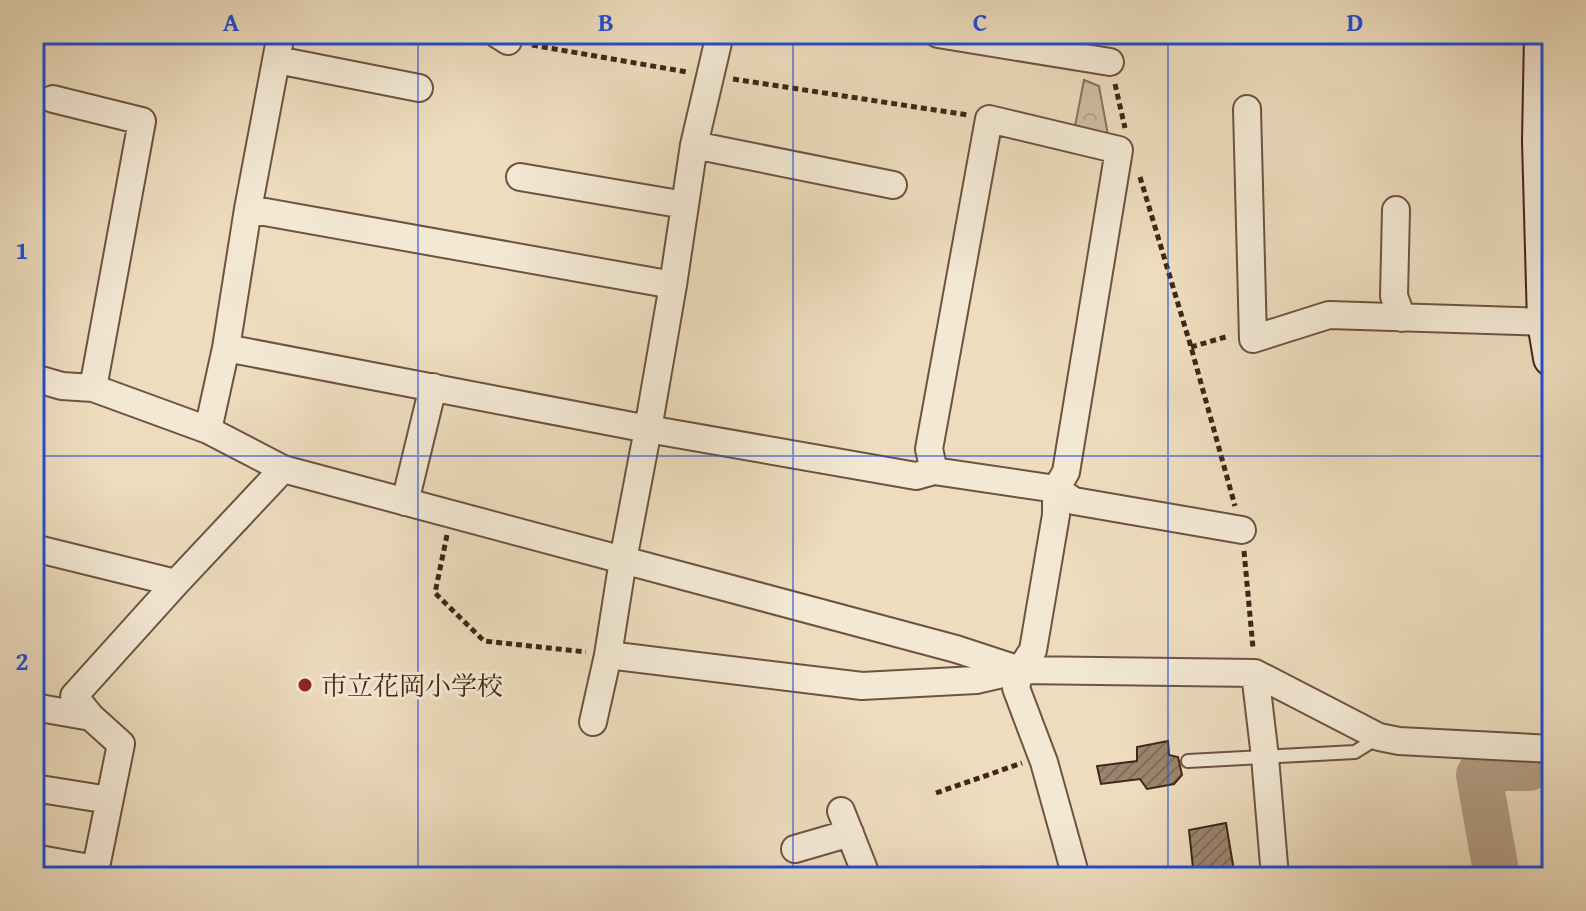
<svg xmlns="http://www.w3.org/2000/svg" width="1586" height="911" font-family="'Gentium Book Plus','Noto Serif JP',serif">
	<defs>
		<pattern id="park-crowns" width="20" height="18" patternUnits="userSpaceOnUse" patternTransform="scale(2)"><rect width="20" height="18" fill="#d0bda1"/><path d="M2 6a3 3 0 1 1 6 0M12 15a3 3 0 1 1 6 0" fill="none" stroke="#b4a28a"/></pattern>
		<pattern id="building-hatch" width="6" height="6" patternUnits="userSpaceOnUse" patternTransform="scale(2)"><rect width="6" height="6" fill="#9b846d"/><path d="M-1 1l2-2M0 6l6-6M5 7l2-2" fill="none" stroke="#806c59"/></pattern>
	</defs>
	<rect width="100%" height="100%" fill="#eddcbd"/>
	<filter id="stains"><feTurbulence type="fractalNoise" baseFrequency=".0025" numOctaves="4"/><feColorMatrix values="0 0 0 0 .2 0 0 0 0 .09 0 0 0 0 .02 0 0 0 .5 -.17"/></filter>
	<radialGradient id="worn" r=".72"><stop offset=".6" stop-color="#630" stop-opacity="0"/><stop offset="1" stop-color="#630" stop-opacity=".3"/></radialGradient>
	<!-- park -->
	<path fill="url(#park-crowns)" stroke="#89715c" stroke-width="2" d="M1084,80L1099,86L1108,135L1075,126Z"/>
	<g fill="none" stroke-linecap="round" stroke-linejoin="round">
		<!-- river -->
		<path stroke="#b39e85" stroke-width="46" d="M1497,877L1479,775L1484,768H1529"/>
	</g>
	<!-- building -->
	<path fill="url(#building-hatch)" stroke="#422517" stroke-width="2" d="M1168,741L1169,755L1178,757L1182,775L1174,784L1147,789L1140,779L1101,784L1097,766L1137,761V747Z
		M1226,823L1235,877H1194L1189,830Z"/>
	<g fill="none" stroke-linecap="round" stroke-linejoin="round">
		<defs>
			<path id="service" d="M1188,761L1355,752L1379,737"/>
			<path id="minor" d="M497,34L508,41
				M938,34L1110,62
				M277,60L419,88
				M53,99L142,121L93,388
				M1247,109L1253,339L1329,315L1546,322
				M694,145L893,185
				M520,177L685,205
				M248,209L673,285
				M1396,210L1394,296L1402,318
				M226,348L648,429L916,476L934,471L1056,489V515L1033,650L1020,670L1016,688L1044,762L1076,877
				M34,378L62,386L93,388L208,430L283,469L956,649L1020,670L1255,673L1379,737L1399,741L1552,749
				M208,430L226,348L248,209L281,34
				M934,471L929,449L989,119L1119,150L1066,472L1056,489L1074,501L1242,530
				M405,502L433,387
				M34,548L176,583
				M608,655L862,686L976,680L1020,670
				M1255,673L1265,757L1275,877
				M34,707L91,717
				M593,722L608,655L623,560L648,429L673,285L694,145L720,34
				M34,788L109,800
				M841,811L867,877
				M795,849L850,833
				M34,858L95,869
				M94,877L121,744L91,717L74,696L176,583L283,469"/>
			<path id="secondary" d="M1543,34L1541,141L1546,322L1552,358"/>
		</defs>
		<!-- service casing -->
		<use href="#service" stroke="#6d5340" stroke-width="16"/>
		<!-- minor casing -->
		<use href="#minor" stroke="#6d5340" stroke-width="30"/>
		<!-- secondary casing -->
		<use href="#secondary" stroke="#422517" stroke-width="40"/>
		<!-- path -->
		<path stroke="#422517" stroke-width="5" stroke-dasharray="6 4" stroke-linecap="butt" d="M532,45L687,72
			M733,79L968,115
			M1115,84L1125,128
			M1140,177L1191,347L1235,506
			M1191,347L1229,336
			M447,535L435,593L484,641L586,652
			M1244,551L1253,648
			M936,793L1022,763
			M981,866L985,877"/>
		<!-- service -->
		<use href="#service" stroke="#f3e8d4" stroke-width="12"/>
		<!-- minor -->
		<use href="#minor" stroke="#f3e8d4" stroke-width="26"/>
		<!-- secondary -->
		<use href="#secondary" stroke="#f3e8d4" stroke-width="36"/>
	</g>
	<!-- grid -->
	<path fill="none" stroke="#1d4ed8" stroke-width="2" stroke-opacity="0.55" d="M418,34V877M793,34V877M1168,34V877M34,456H1552"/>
	<!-- markers -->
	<circle fill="#8f2418" stroke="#f3e8d4" stroke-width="3" cx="305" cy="685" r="8"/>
	<g text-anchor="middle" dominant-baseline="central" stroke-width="6" stroke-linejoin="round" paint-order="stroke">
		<!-- poi labels -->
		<g font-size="26" fill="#422517" stroke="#f3e8d4" text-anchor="start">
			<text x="321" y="685">市立花岡小学校</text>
		</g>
	</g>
	<!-- margin -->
	<rect width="1586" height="911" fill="none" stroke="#eddcbd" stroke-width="88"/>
	<rect x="44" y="44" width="1498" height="823" fill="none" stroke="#1d4ed8" stroke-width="3"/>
	<g font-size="26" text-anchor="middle" font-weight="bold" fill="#1d4ed8">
		<text x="231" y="31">A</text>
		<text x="606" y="31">B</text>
		<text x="980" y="31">C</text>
		<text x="1355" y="31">D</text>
		<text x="22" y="259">1</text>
		<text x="22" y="670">2</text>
	</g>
	<rect width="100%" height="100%" filter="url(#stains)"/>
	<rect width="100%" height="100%" fill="url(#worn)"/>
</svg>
